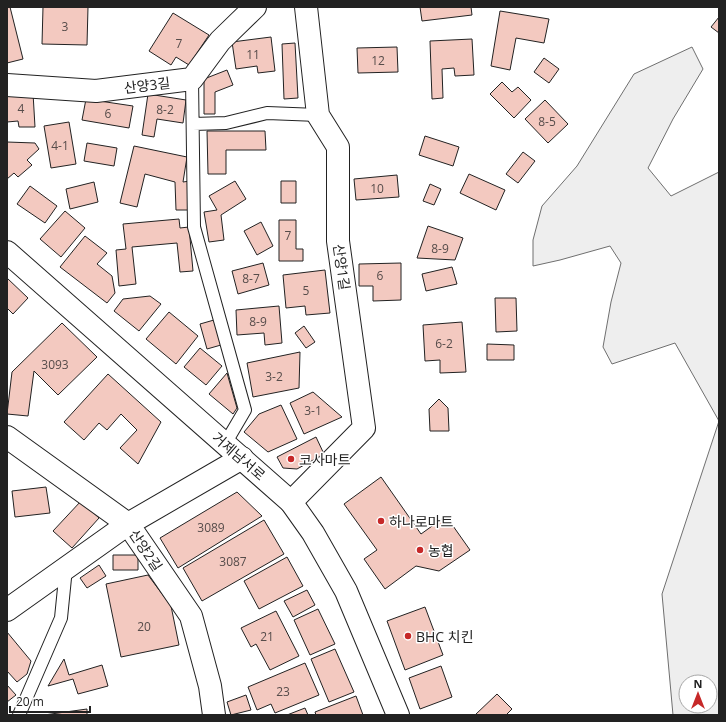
<svg xmlns="http://www.w3.org/2000/svg" width="726" height="722" font-family="'Open Sans','Noto Sans KR',sans-serif">
	<rect width="100%" height="100%" fill="#fff"/>
	<!-- green -->
	<path fill="#eee" stroke="#6f6f6f" fill-rule="evenodd" d="M692,47L703,69L673,119L648,168L671,196L719,172V715H673L662,594L719,421L675,343L612,364L603,347L611,302L621,263L610,246L560,260L533,266V240L542,206L577,166L634,74ZM686,682H710V706H686Z"/>
	<!-- building -->
	<path fill="#f3c9c0" stroke="#222" d="M10,7L23,59L7,63V8Z
		M43,7H88L87,45L42,44Z
		M420,7H471L472,15L422,21Z
		M500,11L549,19L544,43L516,38L510,70L491,66Z
		M173,13L209,35L189,65L176,57L171,65L149,51Z
		M719,17V33L711,27Z
		M271,37L275,71L258,73L257,66L236,69L232,42Z
		M472,39L474,75L455,76L454,68L442,69L443,98L432,99L430,41Z
		M295,43L298,98L284,99L282,44Z
		M397,47L398,72L358,73L357,48Z
		M544,58L559,69L549,83L534,72Z
		M227,70L233,85L215,92V114H204V79Z
		M502,82L512,92L518,87L531,100L514,118L490,94Z
		M33,93L35,127H19L18,121L7,122V95Z
		M148,94L186,100L183,123L157,119L154,137L142,135Z
		M86,99L133,106L129,128L82,120Z
		M545,100L568,124L548,143L525,119Z
		M69,122L76,164L51,168L44,126Z
		M207,131H265L266,150H226V174H208Z
		M425,136L459,147L453,166L419,155Z
		M7,142L35,143L39,149L27,160L32,165L18,177L14,173L7,179Z
		M87,143L117,148L114,166L84,161Z
		M134,146L187,157L183,182L190,181L188,210H176L175,182L145,174L137,207L120,203Z
		M523,152L535,161L518,183L506,174Z
		M469,174L505,190L496,210L460,193Z
		M397,175L399,197L356,200L354,179Z
		M235,181L246,199L221,215L224,240L209,242L204,212L217,210L209,196Z
		M281,181H296V203H281Z
		M94,182L98,202L70,209L66,189Z
		M430,184L441,189L434,205L423,201Z
		M30,186L57,206L45,223L17,204Z
		M65,211L85,228L61,257L40,239Z
		M179,219L180,228L189,227L193,271L180,272L177,243L132,247L136,284L119,286L116,250L126,249L123,224Z
		M279,220H296V249H303V261H279Z
		M261,222L273,246L257,255L244,231Z
		M428,226L463,238L455,260L417,258Z
		M85,236L107,253L97,264L112,276L115,293L107,303L60,267Z
		M263,263L269,285L238,294L232,271Z
		M401,263V300L373,301V286H359V264Z
		M452,267L457,284L426,291L422,274Z
		M325,270L330,313L306,315L305,306L286,308L283,275Z
		M7,278L28,298L13,314L7,308Z
		M150,296L161,304L139,331L114,311L123,299Z
		M495,298H516L517,331L496,332Z
		M279,306L282,343L265,345L264,333L237,335L236,310Z
		M169,312L198,336L176,364L146,339Z
		M214,320L221,345L207,349L200,324Z
		M462,322L466,372L440,373V360L425,361L423,325Z
		M62,323L97,357L58,395L34,371L28,416L7,414L12,372Z
		M304,326L315,342L306,348L295,333Z
		M487,344L514,345V360H487Z
		M200,348L222,366L206,385L184,367Z
		M300,352L299,388L253,397L247,363Z
		M227,373L237,408L233,414L209,394Z
		M108,374L161,422L138,464L120,448L137,430L121,414L107,430L99,423L84,440L64,422Z
		M313,392L342,417L304,434L290,403Z
		M439,399L448,408L449,431H430L429,409Z
		M281,405L297,439L268,452L244,432L259,414Z
		M316,437L324,454L297,469L283,468L277,457Z
		M381,477L421,534L446,516L470,550L439,571L416,566L385,589L364,559L377,550L344,504Z
		M46,487L50,513L15,517L12,491Z
		M237,492L262,516L178,568L160,538Z
		M81,501L99,518L72,548L53,531Z
		M264,520L284,554L202,601L183,568Z
		M113,555H138V570H113Z
		M287,557L303,586L259,609L244,581Z
		M99,565L106,576L87,588L80,578Z
		M148,575L171,606L179,645L121,657L106,584Z
		M307,590L315,605L293,617L284,601Z
		M425,607L443,655L405,670L387,621Z
		M318,609L335,644L310,655L294,620Z
		M276,611L299,656L270,670L256,644L251,647L241,628Z
		M7,632L31,661L27,674L17,682L7,671Z
		M335,649L354,692L329,702L311,659Z
		M64,659L69,675L102,665L108,686L78,694L73,679L48,686Z
		M305,663L319,695L275,713L271,704L257,710L248,687Z
		M441,666L452,697L420,709L409,678Z
		M7,685L16,695L7,702Z
		M497,694L512,709L506,715H475Z
		M246,695L251,710L231,715L227,702Z
		M356,696L363,715H316L315,712Z
		M305,708L308,715H287Z
		M87,709V715H44Z"/>
	<g fill="none" stroke-linecap="round" stroke-linejoin="round">
		<defs>
			<path id="service" d="M192,79L194,227L245,410L225,444
				M193,124L226,123L267,113L318,115
				M19,715L61,618L66,568"/>
			<path id="minor" d="M7,85L96,91L192,79L220,41L255,7
				M7,437L128,524L191,616L210,686L214,715
				M291,502L364,428L338,241V147L318,115L306,7
				M7,610L128,524L242,458"/>
			<path id="primary" d="M7,252L291,502L313,533L346,591L398,715"/>
		</defs>
		<!-- service casing -->
		<use href="#service" stroke="#222" stroke-width="14"/>
		<!-- minor casing -->
		<use href="#minor" stroke="#222" stroke-width="24"/>
		<!-- primary casing -->
		<use href="#primary" stroke="#222" stroke-width="24"/>
		<!-- service -->
		<use href="#service" stroke="#fff" stroke-width="12"/>
		<!-- minor -->
		<use href="#minor" stroke="#fff" stroke-width="22"/>
		<!-- primary -->
		<use href="#primary" stroke="#fff" stroke-width="22"/>
	</g>
	<!-- markers -->
	<g fill="#c62828" stroke="#fff" stroke-width="1.5">
		<circle cx="291" cy="459" r="4"/>
		<circle cx="381" cy="521" r="4"/>
		<circle cx="420" cy="550" r="4"/>
		<circle cx="408" cy="636" r="4"/>
	</g>
	<g text-anchor="middle" dominant-baseline="central" stroke-width="3" stroke-linejoin="round" paint-order="stroke">
		<!-- number labels -->
		<g font-size="12" fill="#564c4a">
			<text x="65" y="26">3</text>
			<text x="179" y="43">7</text>
			<text x="253" y="54">11</text>
			<text x="378" y="60">12</text>
			<text x="21" y="108">4</text>
			<text x="165" y="109">8-2</text>
			<text x="108" y="113">6</text>
			<text x="547" y="121">8-5</text>
			<text x="60" y="145">4-1</text>
			<text x="377" y="188">10</text>
			<text x="288" y="235">7</text>
			<text x="440" y="248">8-9</text>
			<text x="380" y="275">6</text>
			<text x="251" y="278">8-7</text>
			<text x="306" y="290">5</text>
			<text x="258" y="321">8-9</text>
			<text x="444" y="343">6-2</text>
			<text x="55" y="364">3093</text>
			<text x="274" y="376">3-2</text>
			<text x="313" y="410">3-1</text>
			<text x="211" y="527">3089</text>
			<text x="233" y="561">3087</text>
			<text x="144" y="626">20</text>
			<text x="267" y="636">21</text>
			<text x="283" y="691">23</text>
		</g>
		<!-- street labels -->
		<g font-size="14" fill="#222" stroke="#fff">
			<text transform="translate(147 85) rotate(-7)">산양3길</text>
			<text transform="translate(342 267) rotate(82)">산양1길</text>
			<text transform="translate(239 456) rotate(41)">거제남서로</text>
			<text transform="translate(146 550) rotate(56)">산양2길</text>
		</g>
		<!-- poi labels -->
		<g font-size="14" fill="#222" stroke="#fff" text-anchor="start">
			<text x="299" y="459">코사마트</text>
			<text x="389" y="521">하나로마트</text>
			<text x="428" y="550">농협</text>
			<text x="416" y="636">BHC 치킨</text>
		</g>
	</g>
	<!-- border -->
	<rect width="726" height="722" fill="none" stroke="#222222" stroke-width="16"/>
	<!-- north arrow -->
	<g transform="translate(698 694)"><circle r="19" fill="#ffffff" stroke="#a7a7a7"/>
	<path d="M0-3L7 15L0 10L-7 15Z" fill="#c62828"/>
	<text y="-6" font-size="11" font-weight="bold" text-anchor="middle" fill="#222222">N</text>
	</g>
	<!-- scale -->
	<path d="M10 706v6h80v-6" fill="none" stroke="#222222" stroke-width="2"/>
	<text x="16" y="706" font-size="12" fill="#222222" stroke="#ffffff" stroke-width="3" paint-order="stroke">20 m</text>
</svg>
